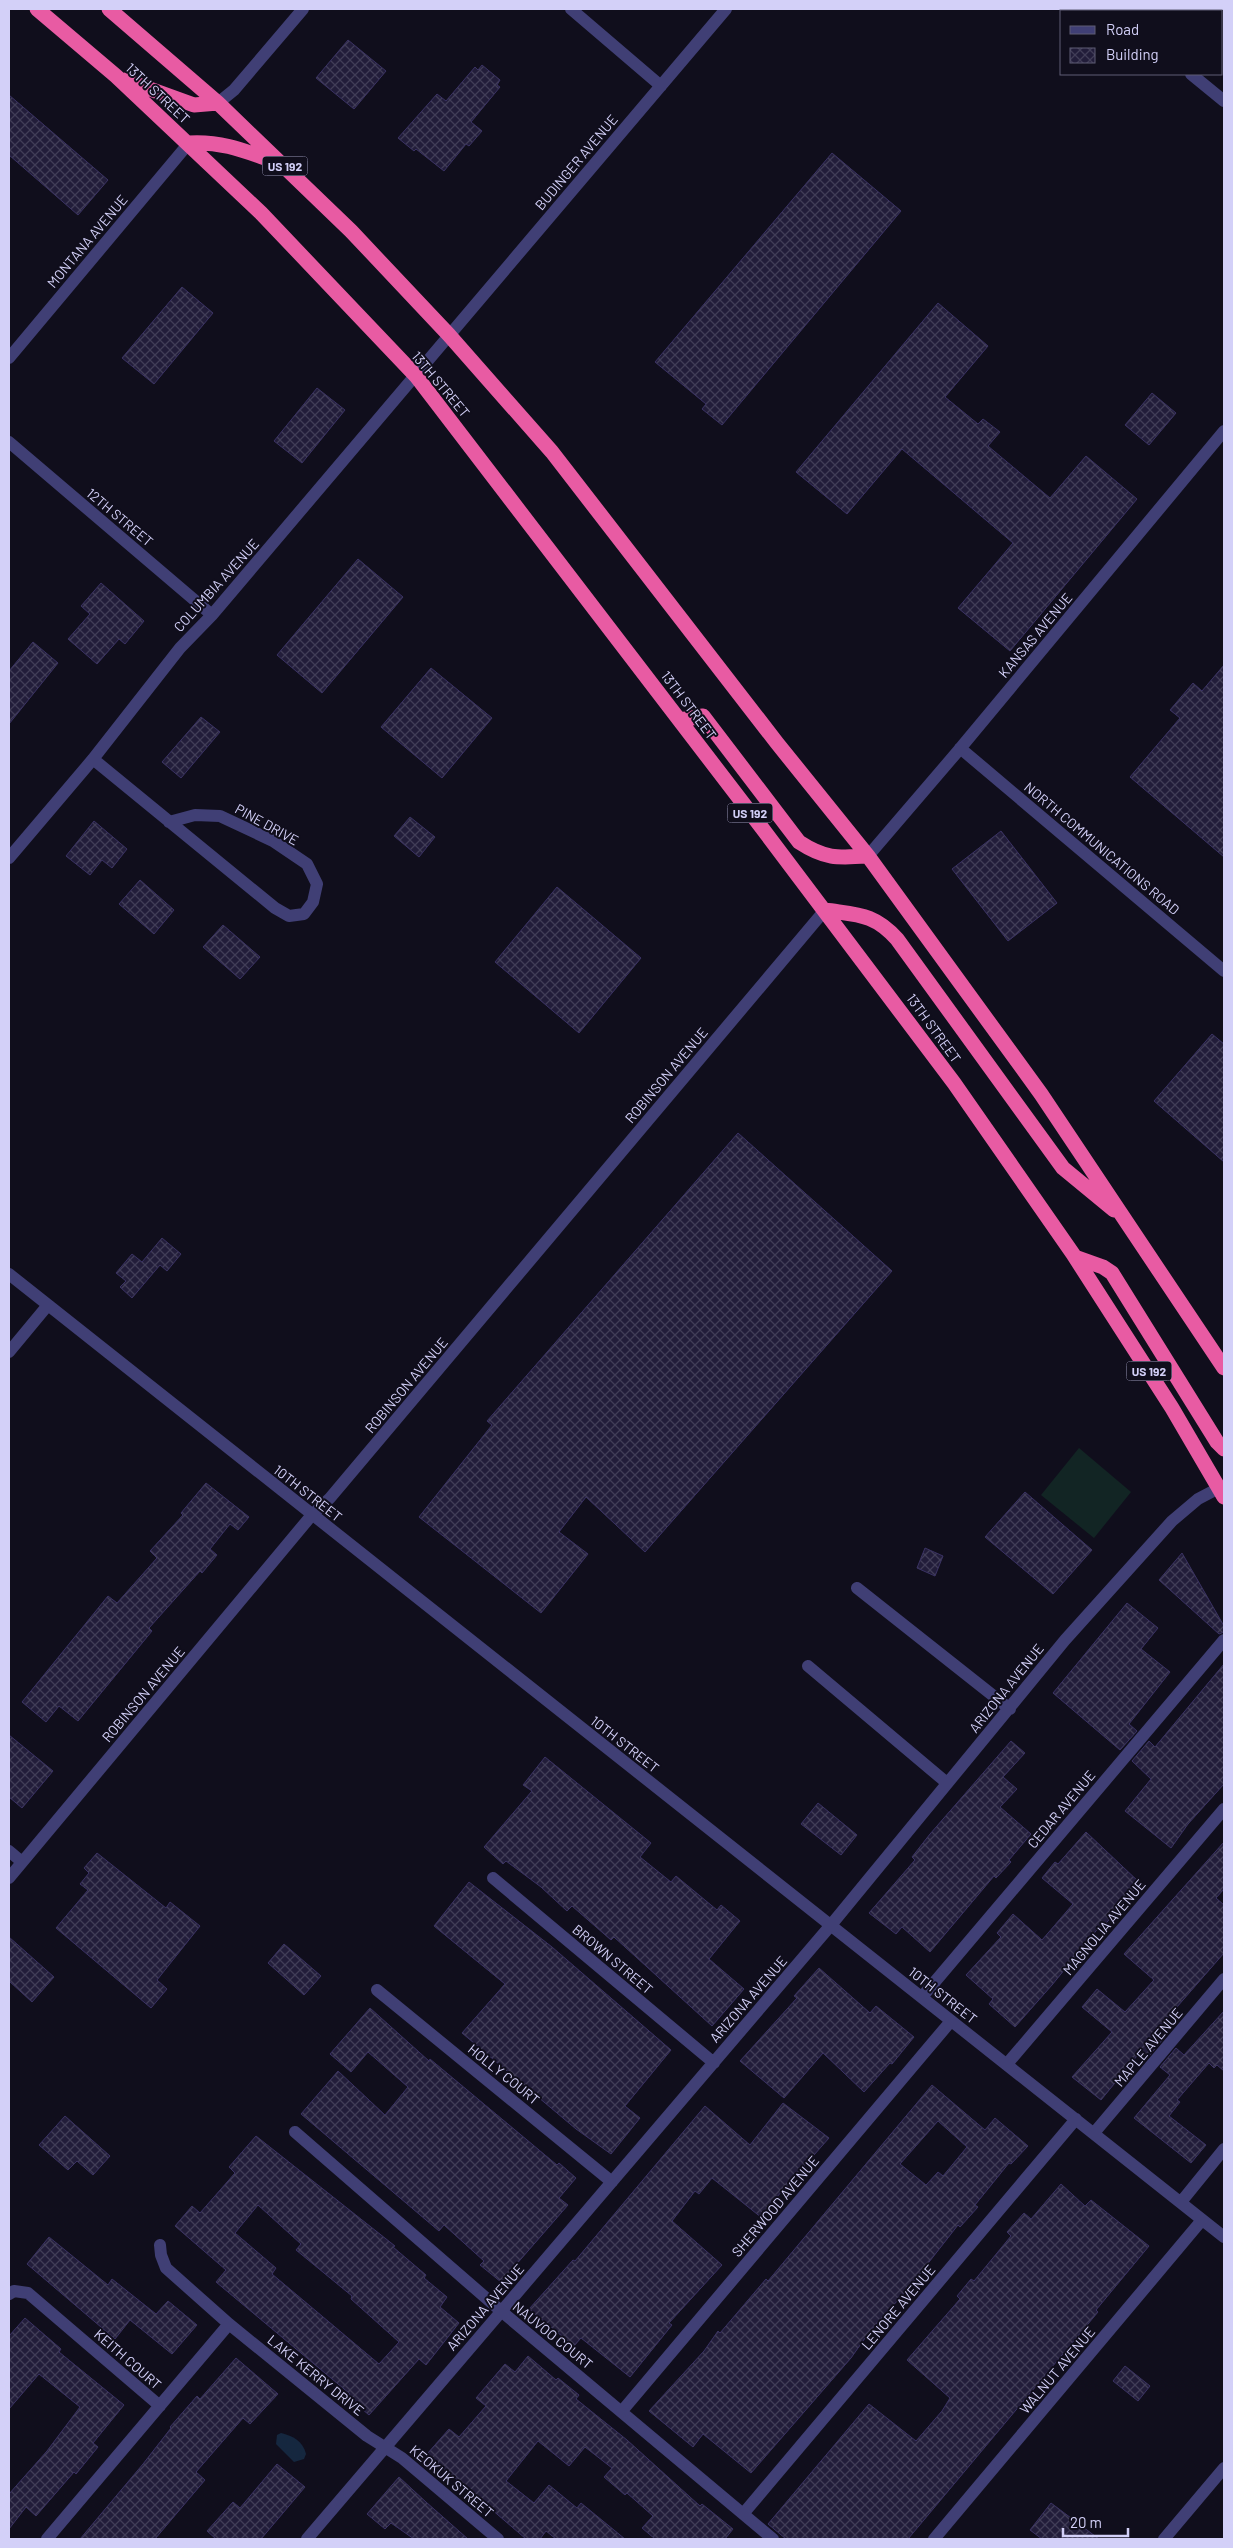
<svg xmlns="http://www.w3.org/2000/svg" width="1233" height="2548" font-family="Barlow,sans-serif">
	<defs>
		<pattern id="building-cross-hatch" width="8" height="8" patternUnits="userSpaceOnUse" patternTransform="scale(1.25)"><rect width="8" height="8" fill="#221d3a"/><path d="M0 0l8 8M0 8l8-8" fill="none" stroke="#413d57"/></pattern>
	</defs>
	<rect width="100%" height="100%" fill="#100e1c"/>
	<!-- pitch -->
	<path fill="#122524" d="M1079,1448L1131,1492L1094,1538L1041,1495Z"/>
	<!-- water -->
	<path fill="#15273f" d="M281,2433C293,2436 303,2441 306,2454L304,2459L294,2462L276,2444L277,2435Z"/>
	<!-- building -->
	<path fill="url(#building-cross-hatch)" stroke="#3a3263" fill-rule="evenodd" d="M348,40L386,71L354,109L316,78Z
		M482,65L500,80L497,85L500,87L471,122L482,131L469,146L466,144L444,171L416,149L414,151L398,138L437,94L446,101L475,67L478,70Z
		M9,95L108,180L78,215L9,155Z
		M832,153L901,211L722,425L702,409L706,404L655,362Z
		M182,287L213,313L154,384L122,358Z
		M938,303L988,346L945,397L978,424L983,419L1000,432L988,446L1050,498L1086,456L1137,499L1010,651L958,608L1013,543L902,449L847,514L796,472Z
		M317,388L345,410L302,463L274,441Z
		M1152,393L1176,413L1149,445L1125,425Z
		M358,559L403,597L322,693L277,655Z
		M101,583L144,621L125,644L119,639L97,664L68,639L90,614L81,606Z
		M33,642L58,663L9,724V671Z
		M1224,665V857L1130,777L1180,718L1170,710L1193,683L1202,691Z
		M431,668L492,718L442,778L381,727Z
		M201,717L220,732L181,778L162,762Z
		M410,817L435,837L419,857L394,836Z
		M94,821L127,849L112,868L102,860L90,875L66,856Z
		M1001,831L1057,903L1008,941L952,869Z
		M140,880L174,910L154,934L119,904Z
		M557,887L641,958L579,1033L495,962Z
		M223,925L260,957L240,979L203,947Z
		M1212,1034L1224,1044V1162L1154,1101Z
		M738,1133L892,1271L645,1552L586,1497L559,1532L588,1554L541,1613L419,1517L492,1425L487,1421Z
		M162,1238L181,1254L167,1271L160,1265L132,1298L120,1287L126,1281L116,1273L132,1254L142,1262Z
		M206,1483L249,1517L238,1530L230,1524L210,1549L217,1555L202,1573L200,1571L149,1628L152,1631L78,1721L59,1706L46,1722L22,1702L108,1596L117,1603L157,1558L150,1551L183,1515L181,1513Z
		M1025,1492L1092,1550L1053,1594L985,1537Z
		M925,1548L943,1556L935,1576L917,1568Z
		M1182,1553L1224,1626V1632L1219,1634L1159,1580Z
		M1127,1603L1158,1628L1141,1649L1170,1672L1129,1724L1137,1731L1120,1750L1053,1693Z
		M1224,1664V1784L1188,1824L1171,1848L1125,1811L1151,1779L1132,1761L1149,1741L1155,1747Z
		M9,1735L53,1771L22,1808L9,1797Z
		M1011,1741L1025,1753L1003,1777L1017,1789L1000,1807L1031,1834L1009,1860L1011,1862L996,1878L994,1876L930,1952L902,1927L896,1934L869,1913L915,1860L912,1857L930,1834Z
		M545,1757L651,1843L640,1857L671,1882L676,1876L717,1910L721,1905L740,1921L709,1959L744,1989L712,2026L614,1937L611,1940L572,1906L567,1911L541,1887L506,1861L503,1864L484,1847L532,1791L523,1785Z
		M818,1803L857,1835L841,1855L801,1824Z
		M1086,1832L1140,1883L1102,1928L1100,1926L1052,1985L1015,2027L989,2004L993,1999L966,1975L1001,1937L997,1933L1013,1914L1042,1940L1073,1904L1042,1878L1055,1862L1058,1864Z
		M1224,1842V1889L1216,1898L1224,1905V1953L1156,2031L1164,2038L1148,2057L1141,2051L1101,2100L1072,2077L1112,2032L1082,2007L1097,1989L1125,2012L1154,1980L1124,1954Z
		M97,1853L166,1908L170,1902L200,1926L157,1980L167,1989L151,2008L56,1928L88,1890L80,1884L89,1873L84,1868Z
		M469,1882L552,1947L671,2050L625,2106L640,2118L611,2154L576,2129L462,2033L505,1984L434,1926Z
		M9,1937L54,1977L32,2002L9,1981Z
		M284,1944L321,1976L304,1995L268,1963Z
		M819,1968L870,2013L876,2006L914,2037L892,2064L890,2063L864,2092L823,2053L784,2098L740,2061L797,1998L794,1996Z
		M370,2008L429,2061L430,2059L557,2165L559,2163L576,2178L559,2198L568,2205L501,2282L480,2265L484,2261L444,2225L439,2231L301,2114L338,2071L385,2115L408,2087L368,2052L351,2072L330,2054Z
		M1224,2011V2071L1217,2065L1214,2068L1209,2063L1177,2100L1180,2102L1169,2116L1206,2145L1191,2163L1134,2118L1170,2075L1160,2067L1176,2048L1184,2055Z
		M932,2085L985,2130L995,2118L1028,2146L1011,2164L1009,2163L975,2205L978,2207L960,2227L958,2225L908,2289L870,2331L851,2358L751,2473L703,2434L693,2447L649,2411L704,2351L718,2331L720,2333L766,2279L768,2281ZM938,2121L967,2147L943,2176L938,2172L926,2185L900,2164Z
		M783,2103L829,2138L776,2198L762,2218L712,2178L699,2194L695,2191L672,2221L722,2265L669,2323L672,2325L630,2377L581,2338L574,2346L529,2309L573,2260L575,2261L705,2106L750,2145Z
		M65,2116L110,2156L93,2175L77,2161L68,2170L39,2145Z
		M256,2136L395,2246L393,2247L426,2275L424,2278L447,2297L440,2307L459,2323L426,2365L419,2359L369,2415L347,2396L350,2394L216,2282L226,2270L175,2226L192,2206L200,2213L235,2173L229,2167ZM258,2205L301,2244L296,2250L352,2296L351,2299L399,2342L379,2364L272,2274L276,2268L235,2233Z
		M1061,2184L1085,2206L1091,2200L1149,2246L1096,2310L1098,2312L908,2539H786L768,2524L869,2404L916,2441L942,2411L950,2398L907,2360L960,2299L957,2296L971,2279L974,2281L1011,2236L1007,2232L1024,2213L1031,2219Z
		M49,2237L108,2285L112,2279L156,2314L168,2301L197,2325L172,2354L130,2320L115,2339L27,2264Z
		M25,2318L61,2349L59,2352L124,2405L93,2443L98,2447L76,2474L74,2472L36,2516L26,2507L9,2529V2494L47,2451L80,2407L39,2374L9,2409V2336Z
		M528,2356L556,2380L558,2378L579,2395L576,2399L627,2440L700,2506L702,2504L733,2529L725,2539H655L642,2528L653,2516L627,2493L625,2495L604,2477L612,2468L585,2447L569,2466L538,2441L506,2481L534,2503L549,2485L577,2508L581,2503L625,2539H556L546,2531L540,2539H526L427,2454L449,2429L459,2437L486,2406L476,2398L505,2364L515,2372Z
		M236,2358L278,2394L250,2424L243,2418L196,2472L205,2480L188,2500L155,2539H80L143,2464L171,2428L170,2427L197,2396L200,2399Z
		M1125,2366L1150,2386L1138,2401L1113,2381Z
		M277,2464L305,2487L261,2539H216L207,2531L233,2502L240,2508Z
		M399,2477L426,2502L468,2539H414L391,2523L385,2529L367,2514Z
		M1051,2503L1099,2539H1042L1030,2530Z"/>
	<g fill="none" stroke-linecap="round" stroke-linejoin="round">
		<!-- minor -->
		<path stroke="#403f75" stroke-width="12" d="M571,9L661,86
			M1113,9L1116,11
			M1191,74L1224,101
			M218,103L234,90L303,9
			M9,358L189,143
			M9,442L212,615
			M960,748L1224,971
			M93,759L275,908L289,916L304,914L313,902L317,884L307,864L273,841L220,816L195,815L169,822
			M868,856L958,751L1224,431
			M9,858L93,759L180,648L212,615L726,9
			M9,1274L1224,2237
			M9,1352L48,1305
			M857,1588L1010,1709
			M808,1666L947,1783
			M9,1851L22,1862
			M9,1878L311,1516L330,1498L825,910
			M493,1878L714,2063
			M377,1990L612,2182
			M922,1997L1224,1640
			M1007,2064L1224,1809
			M295,2132L501,2311L773,2539
			M1094,2133L1224,1979
			M1181,2202L1224,2149
			M160,2245L161,2255L166,2268L229,2324L367,2436L402,2458L498,2539
			M9,2294L14,2291L28,2293L160,2406
			M622,2411L951,2021
			M743,2514L1076,2119
			M47,2539L229,2324
			M307,2539L831,1925L1065,1640L1172,1521L1198,1499L1219,1488
			M934,2539L1202,2220
			M1164,2539L1224,2468"/>
		<!-- highway -->
		<path stroke="#e85ba3" stroke-width="15" d="M37,9L116,76L261,213L416,376L762,828L954,1083L1073,1254L1172,1408L1224,1497
			M109,9L218,103L351,231L449,335L552,452L777,743L868,856L1041,1094L1224,1368
			M125,80L194,105L218,103
			M189,143C222,141 245,151 276,162
			M680,720L703,716L799,842C825,859 837,858 868,856
			M825,910C857,915 874,913 897,939L1063,1168L1114,1210
			M1075,1257L1103,1267L1112,1273L1217,1442L1224,1449"/>
	</g>
	<g text-anchor="middle" dominant-baseline="central" stroke-width="4" stroke-linejoin="round" paint-order="stroke">
		<!-- shield labels -->
		<g fill="#100e1c" stroke="#9896b6" stroke-width="1">
			<rect x="262.5" y="156.5" width="45" height="19" rx="4"/>
			<rect x="727.5" y="803.5" width="45" height="19" rx="4"/>
			<rect x="1126.5" y="1361.5" width="45" height="19" rx="4"/>
		</g>
		<g font-size="12" font-weight="bold" fill="#d3d0f8">
			<text x="285" y="166">US 192</text>
			<text x="750" y="813">US 192</text>
			<text x="1149" y="1371">US 192</text>
		</g>
		<!-- street labels -->
		<g font-size="14" fill="#d3d0f8" stroke="#100e1c">
			<text transform="translate(158 93) rotate(43)">13TH STREET</text>
			<text transform="translate(576 162) rotate(-50)">BUDINGER AVENUE</text>
			<text transform="translate(87 241) rotate(-50)">MONTANA AVENUE</text>
			<text transform="translate(441 384) rotate(50)">13TH STREET</text>
			<text transform="translate(120 517) rotate(40)">12TH STREET</text>
			<text transform="translate(216 585) rotate(-48)">COLUMBIA AVENUE</text>
			<text transform="translate(1035 635) rotate(-50)">KANSAS AVENUE</text>
			<text transform="translate(689 705) rotate(53)">13TH STREET</text>
			<text transform="translate(267 824) rotate(29)">PINE DRIVE</text>
			<text transform="translate(1102 848) rotate(40)">NORTH COMMUNICATIONS ROAD</text>
			<text transform="translate(934 1028) rotate(54)">13TH STREET</text>
			<text transform="translate(666 1075) rotate(-50)">ROBINSON AVENUE</text>
			<text transform="translate(406 1385) rotate(-50)">ROBINSON AVENUE</text>
			<text transform="translate(308 1493) rotate(38)">10TH STREET</text>
			<text transform="translate(1006 1688) rotate(-51)">ARIZONA AVENUE</text>
			<text transform="translate(143 1694) rotate(-50)">ROBINSON AVENUE</text>
			<text transform="translate(625 1744) rotate(38)">10TH STREET</text>
			<text transform="translate(1061 1809) rotate(-50)">CEDAR AVENUE</text>
			<text transform="translate(1104 1927) rotate(-50)">MAGNOLIA AVENUE</text>
			<text transform="translate(613 1959) rotate(40)">BROWN STREET</text>
			<text transform="translate(943 1995) rotate(38)">10TH STREET</text>
			<text transform="translate(748 1999) rotate(-49)">ARIZONA AVENUE</text>
			<text transform="translate(1148 2047) rotate(-50)">MAPLE AVENUE</text>
			<text transform="translate(504 2074) rotate(39)">HOLLY COURT</text>
			<text transform="translate(775 2206) rotate(-50)">SHERWOOD AVENUE</text>
			<text transform="translate(485 2307) rotate(-49)">ARIZONA AVENUE</text>
			<text transform="translate(898 2307) rotate(-50)">LENORE AVENUE</text>
			<text transform="translate(553 2335) rotate(39)">NAUVOO COURT</text>
			<text transform="translate(128 2359) rotate(41)">KEITH COURT</text>
			<text transform="translate(1057 2370) rotate(-50)">WALNUT AVENUE</text>
			<text transform="translate(316 2375) rotate(39)">LAKE KERRY DRIVE</text>
			<text transform="translate(452 2481) rotate(40)">KEOKUK STREET</text>
		</g>
	</g>
	<!-- border -->
	<rect width="1233" height="2548" fill="none" stroke="#d3d0f8" stroke-width="20"/>
	<!-- legend -->
	<rect x="1060" y="10" width="162" height="65" fill="#100e1c" stroke="#5e5c74"/>
	<rect x="1070" y="26" width="25" height="8" fill="#403f75" stroke="#5e5c74"/>
	<text x="1106" y="35" font-size="15" fill="#d3d0f8">Road</text>
	<rect x="1070" y="48" width="25" height="15" fill="url(#building-cross-hatch)" stroke="#5e5c74"/>
	<text x="1106" y="60" font-size="15" fill="#d3d0f8">Building</text>
	<!-- scale -->
	<path d="M1063 2528v8h65v-8" fill="none" stroke="#d3d0f8" stroke-width="2.5"/>
	<text x="1070" y="2528" font-size="15" fill="#d3d0f8" stroke="#100e1c" stroke-width="4" paint-order="stroke">20 m</text>
</svg>
